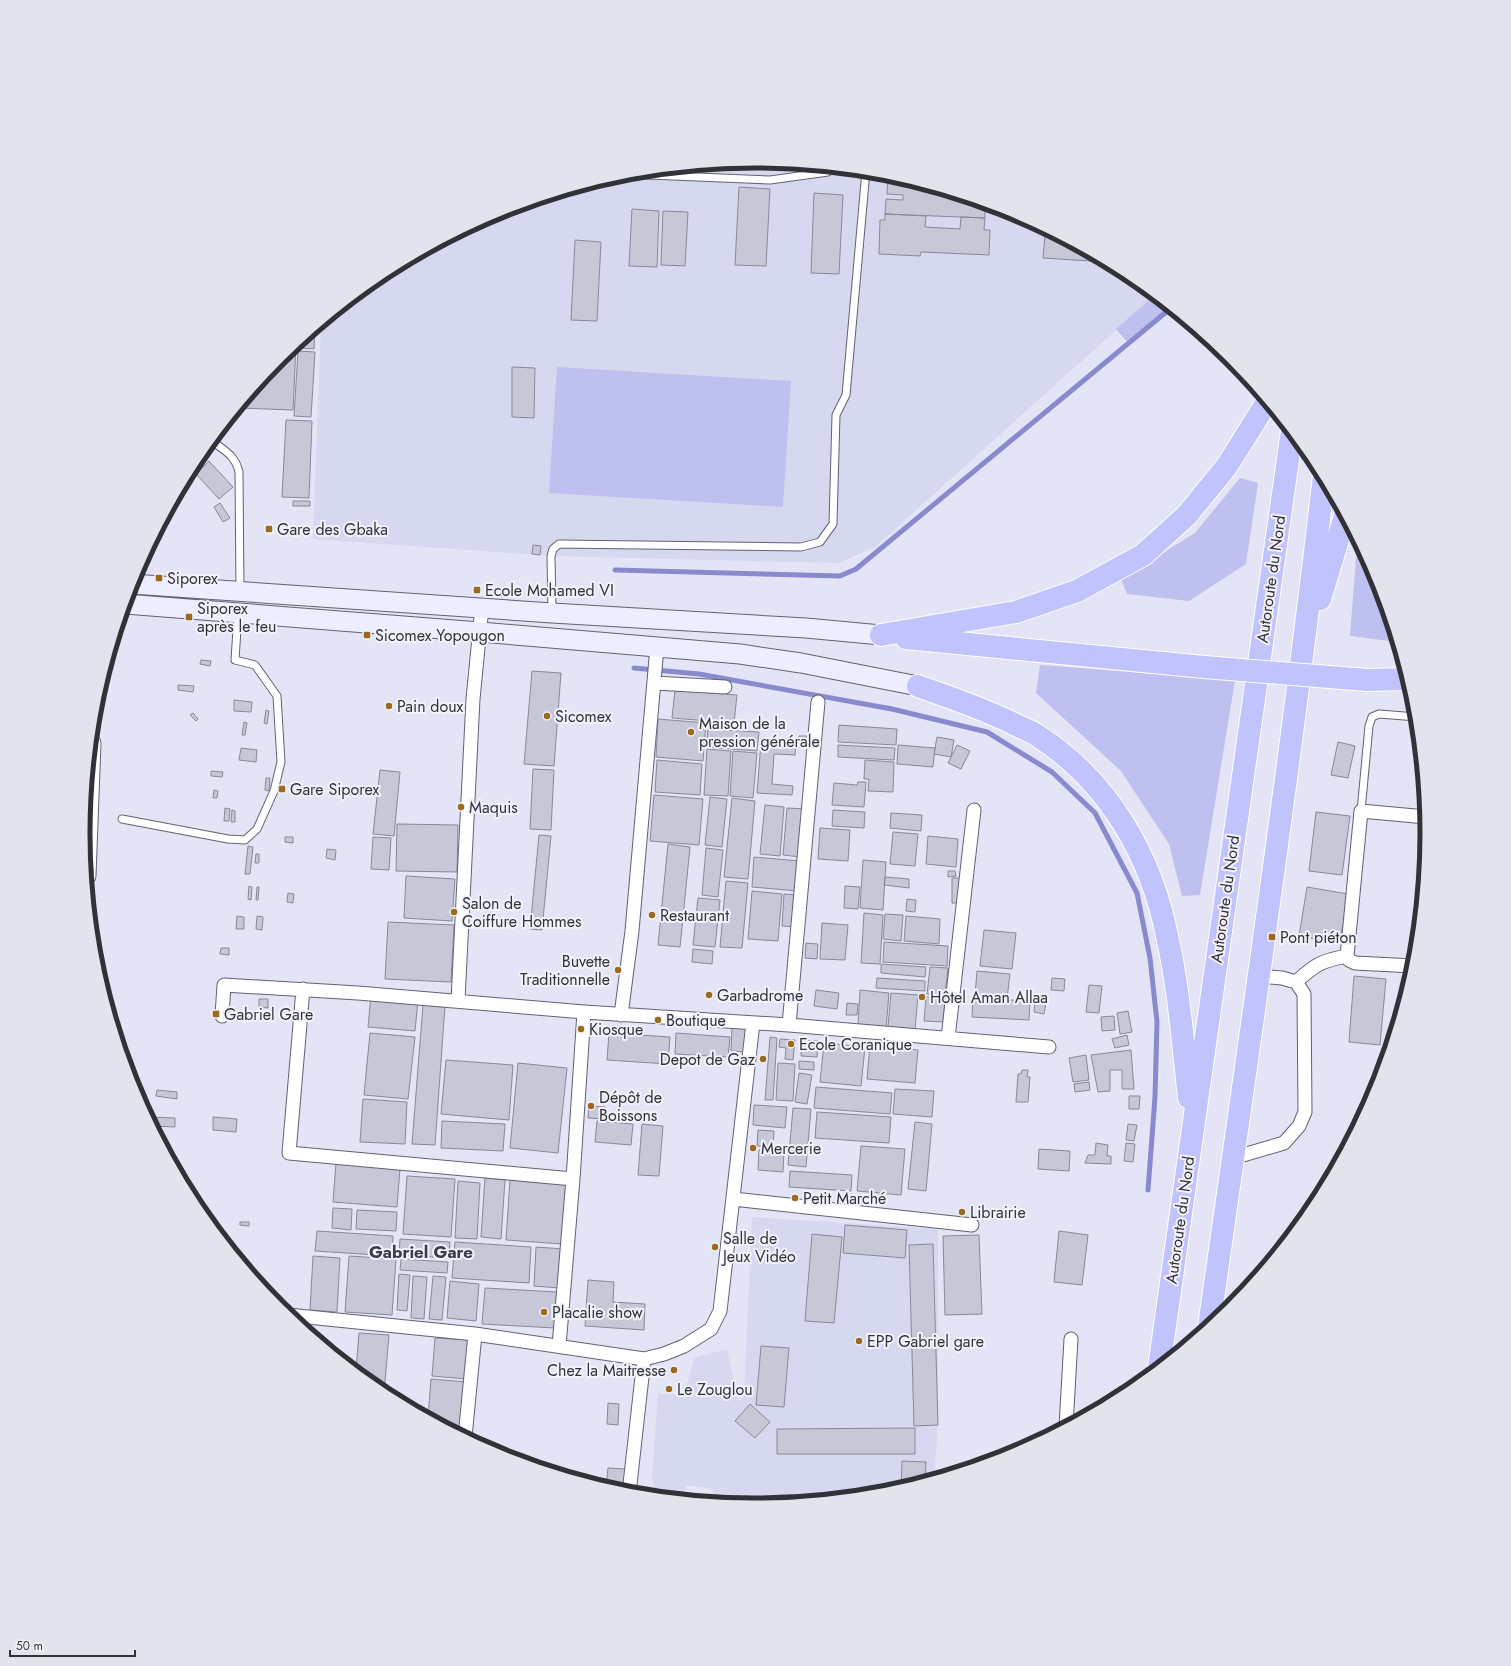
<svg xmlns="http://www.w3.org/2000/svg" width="1511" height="1666" font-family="Jost,sans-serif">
	<rect width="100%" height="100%" fill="#e3e4f5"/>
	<!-- built -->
	<path fill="#d6d8ef" d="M756,161L887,173L1013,212L1129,274L1155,295L875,547L838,563L551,556L313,539L321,324L382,274L498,212L625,173Z
		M752,1217L938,1229V1425L934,1478L886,1493L755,1505L711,1501L714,1489L686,1485L683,1498L657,1496L652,1478L658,1393L684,1396L694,1358L727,1349L738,1402L744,1396Z"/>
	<!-- green -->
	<path fill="#bec0ef" d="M1155,295L1170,308L1129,344L1116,329Z
		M557,367L791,381L783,507L549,493Z
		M1240,478L1258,483L1246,564L1189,601L1127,594L1121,579L1195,533Z
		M1360,545L1377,576L1397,642L1350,636L1356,558Z
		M1040,665L1235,680L1200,895L1182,896L1169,844L1121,771L1036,693Z"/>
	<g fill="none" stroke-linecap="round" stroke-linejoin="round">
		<!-- stream -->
		<path stroke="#898ace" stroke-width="5" d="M615,570L840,576L856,569L1171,308
			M634,668L699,674L892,709L987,732L1052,772L1095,813L1137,893L1150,958L1157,1022L1155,1097L1148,1190"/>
	</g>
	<!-- building -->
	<path fill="#c6c8d8" stroke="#878898" d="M888,174L985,203V218L885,214L886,199L903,200V195L887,194Z
		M739,187L770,189L766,266L735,265Z
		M814,193L843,195L839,274L811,273Z
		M632,209L659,211L657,267L629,266Z
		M663,211L688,212L685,266L661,265Z
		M885,214L926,216L925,227L960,229L961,217L985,218L984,230H990L989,255L921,252L920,256L879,254L880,220H885Z
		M1045,235L1059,236L1106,262L1043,258Z
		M575,240L601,242L597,321L571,320Z
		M315,328L314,349L298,348L299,342Z
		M296,345L293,410L238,408L280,357Z
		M298,351L315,352L311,417L294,416Z
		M512,367L535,368L534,418L512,417Z
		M286,420L312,421L309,498L282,497Z
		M209,461L233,487L219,499L196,474Z
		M293,501H310V506H293Z
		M220,503L230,518L223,522L214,507Z
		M533,545L541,546L540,555L532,554Z
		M201,660L211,661L210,666L200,664Z
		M532,671L561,673L554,766L524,764Z
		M178,685L194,686L193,692L178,690Z
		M675,690L737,695L734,723L672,718Z
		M234,700L252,702L251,712L234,711Z
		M266,710L269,711L267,724L264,723Z
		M193,713L198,719L196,721L190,715Z
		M658,719L706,723L703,761L656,757Z
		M244,722L247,723L245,735H242Z
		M839,725L897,729L896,745L838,742Z
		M708,729L759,732L757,751L706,747Z
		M799,736H807L806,747H798Z
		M937,737L954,740L951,757L934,754Z
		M761,742L796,745L795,755L774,754L772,784L793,786L792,795L757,793Z
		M1338,742L1355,746L1348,778L1331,775Z
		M838,745L895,748L894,760L838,757Z
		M898,745L935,748L933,767L897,764Z
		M957,745L970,751L961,769L948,763Z
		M241,748L257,750L256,762L239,760Z
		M707,749L731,751L728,796L704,795Z
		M733,751L757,753L753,798L730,796Z
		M657,760L702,764L700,795L655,792Z
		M865,760L894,762L893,792L868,791L869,779H864Z
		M533,769L554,770L551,830L530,829Z
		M380,770L400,772L394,836L373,834Z
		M211,771L223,772L222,777L211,776Z
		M266,778H270L269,791L265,790Z
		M858,782H866L864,807L832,805L834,783L857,785Z
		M214,790L218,791L217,798H213Z
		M654,795L703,799L699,845L650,841Z
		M710,797L727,799L722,847L705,845Z
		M732,798L755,801L748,879L724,877Z
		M765,805L784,807L780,856L760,854Z
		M225,808L230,809L229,821H224Z
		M787,808L806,809L801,857L783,855Z
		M232,810L235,811V822H231Z
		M833,810L865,812L864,828L832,826Z
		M1316,812L1350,816L1342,875L1309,871Z
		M891,813L922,815L921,831L890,828Z
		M397,824L458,825L457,872L396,871Z
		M820,828L850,830L848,861L818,859Z
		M893,832L918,834L915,866L890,864Z
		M539,835L551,836L542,930L530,929Z
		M928,836L958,839L956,867L926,864Z
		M285,837H293V843L285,842Z
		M373,837L391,838L389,870L371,869Z
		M668,844L690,847L680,947L658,945Z
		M248,846L253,847L250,874H245Z
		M706,848L723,850L718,897L702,895Z
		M327,849L336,850L335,860L326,858Z
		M256,854H259V863H255Z
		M754,857L800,861L798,891L752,887Z
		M863,860L886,862L883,910L860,908Z
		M948,871H955L956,876L948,877Z
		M406,876L455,879L452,921L404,918Z
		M885,877L909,879V888L884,885Z
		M952,878H960V903H952Z
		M726,881L748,883L742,948L720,947Z
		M249,886L252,887L251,900L248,899Z
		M845,886L860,887L858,909L844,908Z
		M257,887H259L258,900H256Z
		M1307,887L1348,894L1340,943L1299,936Z
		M752,891L782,894L778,941L748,939Z
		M288,893L294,894L293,903L287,902Z
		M784,894L798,895L795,927L782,926Z
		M698,898L720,900L715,947L693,945Z
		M907,899L916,900L915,912L906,911Z
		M864,913L883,915L880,964L861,963Z
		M885,914L903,915L901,941L883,939Z
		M237,916L244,917V929H236Z
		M257,916L263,917L262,930L256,929Z
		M906,916L940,919L939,944L904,941Z
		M388,922L454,925L451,982L385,979Z
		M822,923L848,925L845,960L820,959Z
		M984,930L1016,933L1012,969L980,966Z
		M884,942L948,946L947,966L883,962Z
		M806,943L818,944L817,959L805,958Z
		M221,948H229V955L220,954Z
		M693,949L713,951L712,964L692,962Z
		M881,964L926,967L925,977L881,973Z
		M930,967L948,968L945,995L927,994Z
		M977,971L1010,974L1007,999L975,996Z
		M1354,976L1386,979L1380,1045L1349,1042Z
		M877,978L925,981V991L876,988Z
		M1052,978L1065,979L1064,991L1051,990Z
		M1089,985L1102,986L1099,1013L1086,1012Z
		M816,990L839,993L837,1009L814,1006Z
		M860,990L889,993L886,1029L858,1026Z
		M891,993L918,995L915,1029L888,1027Z
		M371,995L418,1000L415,1031L368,1027Z
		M926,997L945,998L943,1022L924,1021Z
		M973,998L1030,1001L1029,1020L972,1017Z
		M259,999H268V1008L259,1007Z
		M1035,1002L1046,1003L1044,1014L1034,1012Z
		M847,1003L858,1004L857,1015H846Z
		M423,1005L445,1006L435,1145L412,1144Z
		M1128,1011L1132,1032L1120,1034L1117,1013Z
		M1114,1016L1115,1030L1102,1031L1101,1017Z
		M732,1027H746L744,1052L731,1051Z
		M370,1033L415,1037L408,1099L364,1095Z
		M609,1033L670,1037L668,1064L607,1060Z
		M676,1033L730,1037L728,1057L675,1054Z
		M1127,1035L1129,1045L1115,1048L1112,1039Z
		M770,1037L777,1038L773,1100H765Z
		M780,1039L795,1040L793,1060L785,1059L786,1048L779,1047Z
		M802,1040L818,1041L817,1057L801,1056Z
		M824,1043L865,1047L861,1086L820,1082Z
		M870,1045L918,1050L915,1083L867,1079Z
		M1131,1050L1134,1089H1122V1070H1110V1091L1098,1092L1091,1055Z
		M1086,1055L1089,1080L1073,1082L1069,1058Z
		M446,1060L513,1065L509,1120L441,1114Z
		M799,1061L814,1062V1070L799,1069Z
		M518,1063L567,1068L558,1153L510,1148Z
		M778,1063L795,1064L793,1101L776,1100Z
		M1022,1070H1028L1027,1077H1030L1028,1102H1016L1018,1074H1021Z
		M799,1073L812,1075L807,1104L795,1102Z
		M1089,1082L1090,1090L1075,1092L1074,1084Z
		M816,1087L892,1093L890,1114L814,1108Z
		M895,1089L934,1091L932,1117L893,1114Z
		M157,1090L177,1092V1099L156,1096Z
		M1129,1096H1140L1139,1109H1129Z
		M363,1099L407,1102L405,1144L360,1142Z
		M754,1105L787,1107L785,1128L753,1125Z
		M589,1106L605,1107L604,1119L588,1118Z
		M793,1108L811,1109L806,1167L788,1165Z
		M817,1112L891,1117L889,1143L815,1138Z
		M149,1117L175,1118V1127L153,1126Z
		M213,1117L237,1119L236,1132L213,1130Z
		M442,1121L505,1124L503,1151L441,1148Z
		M597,1121L633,1124L631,1145L595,1142Z
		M915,1122L932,1124L926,1191L908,1189Z
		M642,1124L663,1126L659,1176L638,1175Z
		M1128,1124L1137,1125L1134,1141L1126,1140Z
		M758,1130L774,1131L773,1147L757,1146Z
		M1096,1143L1108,1145L1107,1156H1111V1164L1085,1163L1088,1155H1095Z
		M1126,1143L1135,1144L1133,1162L1124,1161Z
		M861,1146L905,1149L901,1195L857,1191Z
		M1039,1149L1070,1151L1069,1171L1038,1169Z
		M759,1150L784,1152L783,1172L758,1170Z
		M336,1163L400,1168L397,1207L333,1202Z
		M790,1171L852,1175L851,1191L789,1187Z
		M407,1176L455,1179L451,1237L403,1234Z
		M485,1178L505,1180L501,1239L481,1237Z
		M510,1180L566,1184L562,1244L506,1240Z
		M458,1181L480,1183L477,1239L455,1238Z
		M333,1208L352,1209L351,1230L332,1228Z
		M357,1210L397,1212L396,1231L356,1229Z
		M240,1222H249V1226L240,1225Z
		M845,1225L907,1230L905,1258L843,1253Z
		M317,1231L393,1236L392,1256L315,1251Z
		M1059,1231L1088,1235L1082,1285L1054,1282Z
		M812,1234L842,1237L834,1323L805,1321Z
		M979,1235L982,1314L945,1315L943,1236Z
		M400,1239L450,1242L449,1258L399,1255Z
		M455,1242L531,1247L529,1283L452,1278Z
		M933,1244L938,1425L914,1426L909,1245Z
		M536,1247L563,1249L560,1288L534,1286Z
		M313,1256L340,1258L337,1312L310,1310Z
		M349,1256L396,1259L392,1315L345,1312Z
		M401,1259L448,1262L447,1273L400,1270Z
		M399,1274L410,1275L407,1311L397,1310Z
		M413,1276L427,1277L424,1319L411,1318Z
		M433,1276L446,1277L442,1320L429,1319Z
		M588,1280L614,1282L613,1302L645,1304L644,1330L585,1326Z
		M450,1281L479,1284L476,1321L447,1318Z
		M485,1288L557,1292L555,1328L482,1324Z
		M359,1333L389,1335L384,1393L356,1371Z
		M435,1338L471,1340L468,1379L432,1376Z
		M761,1346L789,1348L784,1407L756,1405Z
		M431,1379L467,1382L462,1435L428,1417Z
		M608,1403L619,1404L618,1425L607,1424Z
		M750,1404L770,1422L755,1438L735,1421Z
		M915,1428V1454H777V1429Z
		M902,1461L926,1462L925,1481L901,1487Z
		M608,1468L626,1469L624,1492L606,1487Z"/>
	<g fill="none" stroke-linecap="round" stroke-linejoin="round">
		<defs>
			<path id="service" d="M624,174L770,180L828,172L830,168
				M212,441C225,451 235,455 239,472L240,591
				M552,611L551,556L553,549L559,544L801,547L820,542L833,524L836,415L846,395L866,171
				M1361,811L1369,726L1372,717L1379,714L1417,717
				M122,819L228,839L245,840L257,829L274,791L281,762L277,696L255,665L235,660L238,614"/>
			<path id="minor" d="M655,683L725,687
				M1414,966L1355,963L1349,960L1347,956L1361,811L1426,817
				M1296,982C1316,964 1321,961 1347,956
				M303,989L289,1153L573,1179
				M458,1000L473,699L482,607
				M621,1015L632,931L657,647
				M222,1016L224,985L358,993L584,1012L789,1025L1049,1047
				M789,1025L818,702
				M948,1038L974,810
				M1233,1158L1284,1143L1299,1126L1305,1112L1304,994L1296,982L1282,978L1259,976
				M733,1199L972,1225
				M288,1315L475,1334L644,1359L664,1354L684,1346L711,1329L720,1311L753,1023
				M559,1346L573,1179L584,1012
				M1066,1426L1071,1339
				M465,1437L475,1334
				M629,1493L644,1359"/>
			<path id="tertiary" d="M87,876L92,743"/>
			<path id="secondary" d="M132,584L552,613L806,628L881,635
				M125,604L480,632L740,654L801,663L918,686"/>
			<path id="motorway" d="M1320,599L1345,516
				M881,635L1016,612L1077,591L1143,555L1187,515L1227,466L1267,402
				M906,638L1204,667
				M1367,680L1408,679
				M918,686C951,698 985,709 1016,725C1023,728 1031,731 1038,736C1108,781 1151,855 1167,936C1179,989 1183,1044 1189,1098
				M1209,1327C1249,1044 1291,761 1324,476
				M1159,1368L1292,431"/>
		</defs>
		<!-- service casing -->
		<use href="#service" stroke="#616271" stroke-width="9"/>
		<!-- minor casing -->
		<use href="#minor" stroke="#616271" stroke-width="15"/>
		<!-- tertiary casing -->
		<use href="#tertiary" stroke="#616271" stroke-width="19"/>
		<!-- secondary casing -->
		<use href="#secondary" stroke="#616271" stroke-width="21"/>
		<!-- motorway casing -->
		<use href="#motorway" stroke="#fff" stroke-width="24"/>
		<!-- service -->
		<use href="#service" stroke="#fff" stroke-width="7"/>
		<!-- minor -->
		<use href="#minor" stroke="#fff" stroke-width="13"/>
		<!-- tertiary -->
		<use href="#tertiary" stroke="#fff" stroke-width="17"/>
		<!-- secondary -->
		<use href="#secondary" stroke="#ecedfe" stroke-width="19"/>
		<!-- motorway -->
		<use href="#motorway" stroke="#c0c3fc" stroke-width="22"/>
		<defs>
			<path id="motorway-bridge" d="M1204,667L1367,680"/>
		</defs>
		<!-- motorway-bridge casing -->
		<use href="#motorway-bridge" stroke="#fff" stroke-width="24" stroke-linecap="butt"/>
		<!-- motorway-bridge -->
		<use href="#motorway-bridge" stroke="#c0c3fc" stroke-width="22"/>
	</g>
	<!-- markers -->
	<g fill="#9c6a1e" stroke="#f1f2fc" stroke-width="1.5">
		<rect x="265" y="525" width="8" height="8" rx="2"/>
		<rect x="155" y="574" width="8" height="8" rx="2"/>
		<rect x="473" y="586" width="8" height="8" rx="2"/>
		<rect x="185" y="613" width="8" height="8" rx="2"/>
		<rect x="363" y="631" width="8" height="8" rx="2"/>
		<circle cx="389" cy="706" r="4"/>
		<circle cx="547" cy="716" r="4"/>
		<circle cx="691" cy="732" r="4"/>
		<rect x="278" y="785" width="8" height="8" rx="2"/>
		<circle cx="461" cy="807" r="4"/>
		<circle cx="454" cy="912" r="4"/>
		<circle cx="652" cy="915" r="4"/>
		<rect x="1268" y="933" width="8" height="8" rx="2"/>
		<circle cx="618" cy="970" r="4"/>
		<circle cx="709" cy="995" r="4"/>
		<circle cx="922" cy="997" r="4"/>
		<rect x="212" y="1010" width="8" height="8" rx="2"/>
		<circle cx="658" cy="1020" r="4"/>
		<circle cx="581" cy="1029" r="4"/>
		<circle cx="791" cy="1044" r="4"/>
		<circle cx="763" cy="1059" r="4"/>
		<circle cx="591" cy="1106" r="4"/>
		<circle cx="753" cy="1148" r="4"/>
		<circle cx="795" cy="1198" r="4"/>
		<circle cx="962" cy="1212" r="4"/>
		<circle cx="715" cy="1247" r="4"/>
		<circle cx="544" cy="1312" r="4"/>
		<circle cx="859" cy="1341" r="4"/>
		<circle cx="674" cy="1370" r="4"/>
		<circle cx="669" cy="1389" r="4"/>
	</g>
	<g text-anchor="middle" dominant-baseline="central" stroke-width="4" stroke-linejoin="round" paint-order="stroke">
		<!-- poi labels -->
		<g font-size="16" fill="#313238" stroke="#f1f2fc" text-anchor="start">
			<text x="277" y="529">Gare des Gbaka</text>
			<text x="167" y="578">Siporex</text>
			<text x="485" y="590">Ecole Mohamed VI</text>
			<text x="197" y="608">Siporex<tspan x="197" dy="18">après le feu</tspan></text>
			<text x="375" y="635">Sicomex Yopougon</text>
			<text x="397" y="706">Pain doux</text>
			<text x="555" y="716">Sicomex</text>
			<text x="699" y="723">Maison de la<tspan x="699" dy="18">pression générale</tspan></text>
			<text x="290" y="789">Gare Siporex</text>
			<text x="469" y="807">Maquis</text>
			<text x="462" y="903">Salon de<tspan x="462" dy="18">Coiffure Hommes</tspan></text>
			<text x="660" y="915">Restaurant</text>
			<text x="1280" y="937">Pont piéton</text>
			<text x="610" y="961" text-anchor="end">Buvette<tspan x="610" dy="18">Traditionnelle</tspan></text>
			<text x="717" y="995">Garbadrome</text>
			<text x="930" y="997">Hôtel Aman Allaa</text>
			<text x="224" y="1014">Gabriel Gare</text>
			<text x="666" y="1020">Boutique</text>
			<text x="589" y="1029">Kiosque</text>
			<text x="799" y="1044">Ecole Coranique</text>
			<text x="755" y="1059" text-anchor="end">Depot de Gaz</text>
			<text x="599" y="1097">Dépôt de<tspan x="599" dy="18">Boissons</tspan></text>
			<text x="761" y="1148">Mercerie</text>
			<text x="803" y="1198">Petit Marché</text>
			<text x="970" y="1212">Librairie</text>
			<text x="723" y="1238">Salle de<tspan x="723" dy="18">Jeux Vidéo</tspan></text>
			<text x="552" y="1312">Placalie show</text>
			<text x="867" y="1341">EPP Gabriel gare</text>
			<text x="666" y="1370" text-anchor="end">Chez la Maitresse</text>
			<text x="677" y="1389">Le Zouglou</text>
		</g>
		<!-- street labels -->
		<g font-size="16" fill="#313238" stroke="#f1f2fc">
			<text transform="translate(1271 579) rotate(-82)">Autoroute du Nord</text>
			<text transform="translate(1225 899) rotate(-82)">Autoroute du Nord</text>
			<text transform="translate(1180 1220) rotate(-82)">Autoroute du Nord</text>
		</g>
		<!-- neighbourhood labels -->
		<g font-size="17" font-weight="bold" fill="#3b3c49" stroke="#f1f2fc">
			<text x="421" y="1252">Gabriel Gare</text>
		</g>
	</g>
	<!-- crop -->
	<path d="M0 0H1511V1666H0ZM90 833a665 665 0 1 1 1330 0a665 665 0 1 1-1330 0Z" fill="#e2e3ec" fill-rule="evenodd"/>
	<path fill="none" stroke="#313238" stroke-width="5" d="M90 833a665 665 0 1 1 1330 0a665 665 0 1 1-1330 0Z"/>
	<!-- scale -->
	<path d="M10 1650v6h125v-6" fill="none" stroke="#313238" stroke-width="2"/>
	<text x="16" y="1650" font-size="12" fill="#313238" stroke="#f1f2fc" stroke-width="3" paint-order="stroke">50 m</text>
</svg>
